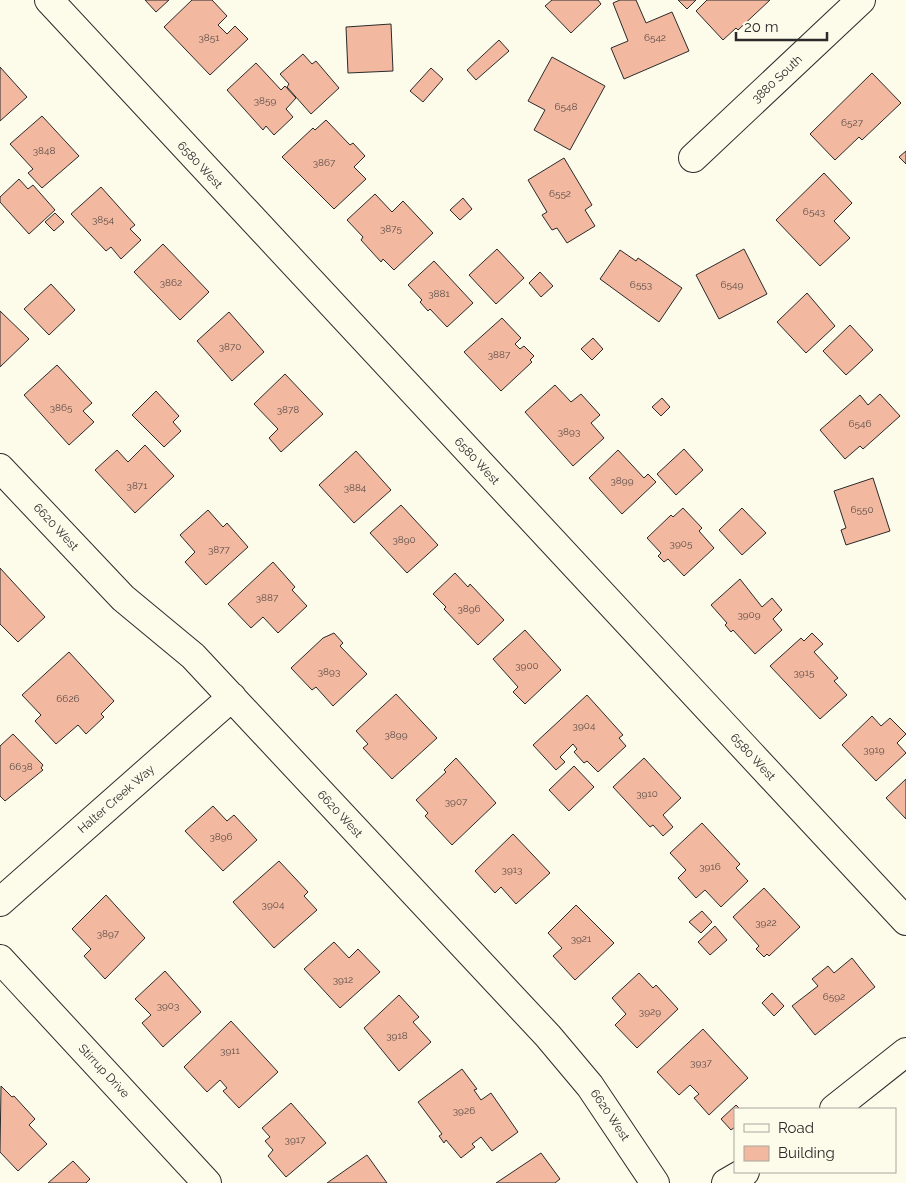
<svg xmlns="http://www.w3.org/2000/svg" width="906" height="1183" font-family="Raleway,sans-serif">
	<rect width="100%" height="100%" fill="#fdfbea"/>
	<!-- building -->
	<path fill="#f2b8a0" stroke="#2b2b2b" d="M145,0H169L156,12Z
		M192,0H212L227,16L218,25L227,34L235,26L248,39L210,75L164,27Z
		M552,0H598L601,4L571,33L545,6Z
		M620,0H636L646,23L672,12L689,51L624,79L611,48L628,41L613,3Z
		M678,0H696L687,9Z
		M707,0H770L738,30L736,28L723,40L696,11Z
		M391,24L393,71L348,73L346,27Z
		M499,40L509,51L476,80L467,70Z
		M303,54L312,64L316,61L339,88L311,114L287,87L289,84L280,74Z
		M552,57L605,86L570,150L534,130L545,110L528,101Z
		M256,63L281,90L285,86L296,98L286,109L293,117L274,135L266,126L263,130L227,90Z
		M0,67L27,97L0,121Z
		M431,68L443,79L423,102L410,91Z
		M872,73L901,103L862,140L859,137L835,160L810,134Z
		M42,116L79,156L42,188L28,173L33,169L10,144Z
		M326,120L350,145L353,143L365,156L354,167L366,179L334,209L282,157L313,128L315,130Z
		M906,151V164L899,157Z
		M564,158L592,205L585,210L595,226L567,243L557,228L552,230L542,215L547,212L528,180Z
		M824,173L852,203L834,221L850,238L820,266L776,220Z
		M19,179L28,189L33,185L55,210L29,234L0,202V197Z
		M101,187L135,225L130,229L141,240L121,259L111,247L106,251L71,214Z
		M375,194L392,212L403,201L433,233L394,270L383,259L381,262L361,240L363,237L347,220Z
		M463,198L472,209L460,220L450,210Z
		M55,213L64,222L54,231L45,222Z
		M163,244L209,292L180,320L134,272Z
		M497,249L524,278L496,304L469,275Z
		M744,249L767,294L719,319L696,275Z
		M620,250L636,261L638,258L682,288L659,322L600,279Z
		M434,261L473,303L447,327L430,309L428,311L420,302L422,300L408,285Z
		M540,272L553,286L541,297L529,283Z
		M51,284L75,310L49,335L24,309Z
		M807,293L835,326L806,353L777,322Z
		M0,311L29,339L0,367Z
		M229,312L264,352L232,381L197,341Z
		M502,318L521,338L515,344L520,349L524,346L534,356L530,360L532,362L501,391L464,352Z
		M850,325L873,350L846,375L823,351Z
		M593,338L603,349L592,360L581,349Z
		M57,365L92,403L83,411L94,422L69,445L24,395Z
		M285,374L323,414L281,452L269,438L278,429L254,404Z
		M555,385L571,402L581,394L600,415L591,423L604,438L573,466L525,412Z
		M156,391L179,416L173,422L181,431L164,447L132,415Z
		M880,394L900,416L863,449L860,446L845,459L820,430L860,395L868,405Z
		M662,398L670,407L661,416L652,407Z
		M145,445L174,476L135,513L95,470L117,450L128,462Z
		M684,449L703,470L676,495L657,474Z
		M618,450L644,478L648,474L656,482L622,514L589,478Z
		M356,451L391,490L354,523L319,485Z
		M873,478L890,531L846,545L841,530L846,528L834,491Z
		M401,505L438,545L407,573L370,533Z
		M683,508L702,528L699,531L714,548L684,576L668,559L664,562L658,556L661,553L647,538L671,515L673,517Z
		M742,508L766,533L742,555L719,530Z
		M208,510L223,527L227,523L248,547L206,585L185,562L195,552L180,535Z
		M273,562L295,587L292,590L307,606L278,633L263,617L251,628L228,604Z
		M0,568L45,617L18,642L0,624Z
		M455,573L468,587L470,584L504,620L478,645L444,609L446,607L433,594Z
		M740,579L762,607L772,598L782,610L773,619L782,630L755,654L733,630L731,632L725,625L727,623L711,605Z
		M525,630L561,670L525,704L513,692L518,687L493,659Z
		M334,633L343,643L340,646L367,674L333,706L316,687L312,690L291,668L323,638Z
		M812,633L823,644L814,652L838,678L834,681L847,695L820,719L770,666L801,638L804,641Z
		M69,652L114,701L101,714L104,717L86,734L78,725L56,744L35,721L41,715L22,695Z
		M396,694L437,738L392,779L363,748L368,744L356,731Z
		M587,695L623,735L619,738L626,746L598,772L587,761L584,763L574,752L577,749L573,744L560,757L565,762L556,770L533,745Z
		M872,716L881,726L890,718L906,734L897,743L906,753L876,781L842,745Z
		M13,734L43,765L41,768L43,770L5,801L0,796V746Z
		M456,758L496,803L452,845L425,816L428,813L416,800L446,772L444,770Z
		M644,758L681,798L663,815L673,827L663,836L653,825L650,827L613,787Z
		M574,766L594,787L569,811L549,790Z
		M906,779V819L886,798Z
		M213,806L227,821L234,815L257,840L223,871L185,831Z
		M702,823L740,864L736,868L748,881L721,907L705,890L696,898L678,878L686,870L670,853Z
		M513,834L550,873L516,904L501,887L495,893L475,871Z
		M279,861L308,892L304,896L317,910L274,948L233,902Z
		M764,888L800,927L769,956L767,954L764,957L756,949L759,946L733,917Z
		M106,895L145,938L105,979L84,956L91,949L72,929Z
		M576,905L614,943L575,980L553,956L562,948L548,933Z
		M702,911L712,922L701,933L689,922Z
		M715,926L727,940L710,955L698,942Z
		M334,942L349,958L358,949L380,972L340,1008L304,969Z
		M852,958L875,987L815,1035L792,1006L818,986L812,979L828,966L834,973Z
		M165,971L201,1012L163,1047L142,1023L151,1015L135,999Z
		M639,973L653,988L656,985L678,1009L637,1048L615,1025L626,1014L612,998Z
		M772,993L784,1006L774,1016L762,1003Z
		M399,995L419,1017L413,1022L431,1042L399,1071L364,1028Z
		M231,1021L278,1072L239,1108L223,1091L227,1088L220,1080L207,1092L184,1067Z
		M703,1029L748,1078L709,1115L694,1098L699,1094L690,1085L679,1095L657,1072Z
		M462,1069L477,1089L474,1090L481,1100L491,1093L518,1132L492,1151L481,1137L472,1144L475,1147L461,1158L446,1140L444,1143L439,1136L442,1134L418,1102Z
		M1,1086L12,1097L14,1096L35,1119L29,1125L47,1144L18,1171L0,1152Z
		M291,1103L326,1143L286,1177L268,1156L273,1150L265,1141L270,1137L262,1128Z
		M736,1105L740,1109H735V1127L731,1130L721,1119Z
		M541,1153L560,1179L555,1183H496Z
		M367,1155L387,1183H327Z
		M73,1161L90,1179L86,1183H48Z"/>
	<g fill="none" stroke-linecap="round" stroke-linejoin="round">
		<defs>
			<path id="minor" d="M49,0L906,921
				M693,158L861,0
				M0,468L123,598L193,656L548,1036L590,1086L655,1183
				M0,902L232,697
				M0,959L207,1183
				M834,1109L906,1052
				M726,1183L745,1172"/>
		</defs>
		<!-- minor casing -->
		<use href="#minor" stroke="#2b2b2b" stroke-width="30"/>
		<!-- minor -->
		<use href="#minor" stroke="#fdfbea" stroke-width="28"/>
	</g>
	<g text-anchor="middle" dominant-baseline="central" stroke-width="4" stroke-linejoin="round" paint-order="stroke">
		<!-- number labels -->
		<g font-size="10" fill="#5d4e48">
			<text x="209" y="37">3851</text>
			<text x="655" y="37">6542</text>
			<text x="265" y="100">3859</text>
			<text x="566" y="106">6548</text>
			<text x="852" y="122">6527</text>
			<text x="44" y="150">3848</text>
			<text x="324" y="162">3867</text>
			<text x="560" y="193">6552</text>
			<text x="814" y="211">6543</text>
			<text x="103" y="219">3854</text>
			<text x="391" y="228">3875</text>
			<text x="171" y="282">3862</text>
			<text x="641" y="284">6553</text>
			<text x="732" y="284">6549</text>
			<text x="439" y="293">3881</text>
			<text x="230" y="346">3870</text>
			<text x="499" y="354">3887</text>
			<text x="61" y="407">3865</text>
			<text x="288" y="409">3878</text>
			<text x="860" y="423">6546</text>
			<text x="569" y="431">3893</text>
			<text x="622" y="480">3899</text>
			<text x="137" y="485">3871</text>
			<text x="355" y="487">3884</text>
			<text x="862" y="509">6550</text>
			<text x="404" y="539">3890</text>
			<text x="681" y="543">3905</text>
			<text x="219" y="549">3877</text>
			<text x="267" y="597">3887</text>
			<text x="469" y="608">3896</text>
			<text x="749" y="614">3909</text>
			<text x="527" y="665">3900</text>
			<text x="329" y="671">3893</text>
			<text x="804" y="672">3915</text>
			<text x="68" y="698">6626</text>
			<text x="584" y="725">3904</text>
			<text x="396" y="734">3899</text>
			<text x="874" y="749">3919</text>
			<text x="21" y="766">6638</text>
			<text x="647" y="793">3910</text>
			<text x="456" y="801">3907</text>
			<text x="221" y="836">3896</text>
			<text x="710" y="866">3916</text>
			<text x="512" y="869">3913</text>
			<text x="273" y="904">3904</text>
			<text x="766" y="922">3922</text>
			<text x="108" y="933">3897</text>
			<text x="581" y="938">3921</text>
			<text x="343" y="979">3912</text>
			<text x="834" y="996">6592</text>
			<text x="168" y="1005">3903</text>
			<text x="650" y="1011">3929</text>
			<text x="397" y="1035">3918</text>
			<text x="230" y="1050">3911</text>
			<text x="701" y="1062">3937</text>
			<text x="464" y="1110">3926</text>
			<text x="295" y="1139">3917</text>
		</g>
		<!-- street labels -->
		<g font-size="12" fill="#2b2b2b" stroke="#fdfbea">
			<text transform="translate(777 79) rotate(-43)">3880 South</text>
			<text transform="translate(200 165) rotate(47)">6580 West</text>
			<text transform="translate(477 461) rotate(47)">6580 West</text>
			<text transform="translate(56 527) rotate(47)">6620 West</text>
			<text transform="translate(753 757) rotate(47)">6580 West</text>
			<text transform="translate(116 799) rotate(-41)">Halter Creek Way</text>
			<text transform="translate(340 814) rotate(47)">6620 West</text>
			<text transform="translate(104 1071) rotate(47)">Stirrup Drive</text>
			<text transform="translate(610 1115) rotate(56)">6620 West</text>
		</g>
	</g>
	<!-- legend -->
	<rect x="734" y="1108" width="162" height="65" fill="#fdfbea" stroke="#a9a89e"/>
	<rect x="744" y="1124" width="25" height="8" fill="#fdfbea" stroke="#a9a89e"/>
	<text x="778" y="1133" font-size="15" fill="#2b2b2b">Road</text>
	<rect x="744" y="1146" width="25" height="15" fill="#f2b8a0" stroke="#a9a89e"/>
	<text x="778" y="1158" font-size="15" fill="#2b2b2b">Building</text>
	<!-- scale -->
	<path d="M736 32v8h91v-8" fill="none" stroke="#2b2b2b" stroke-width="2.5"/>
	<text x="744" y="32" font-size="15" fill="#2b2b2b" stroke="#fdfbea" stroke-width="4" paint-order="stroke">20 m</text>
</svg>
